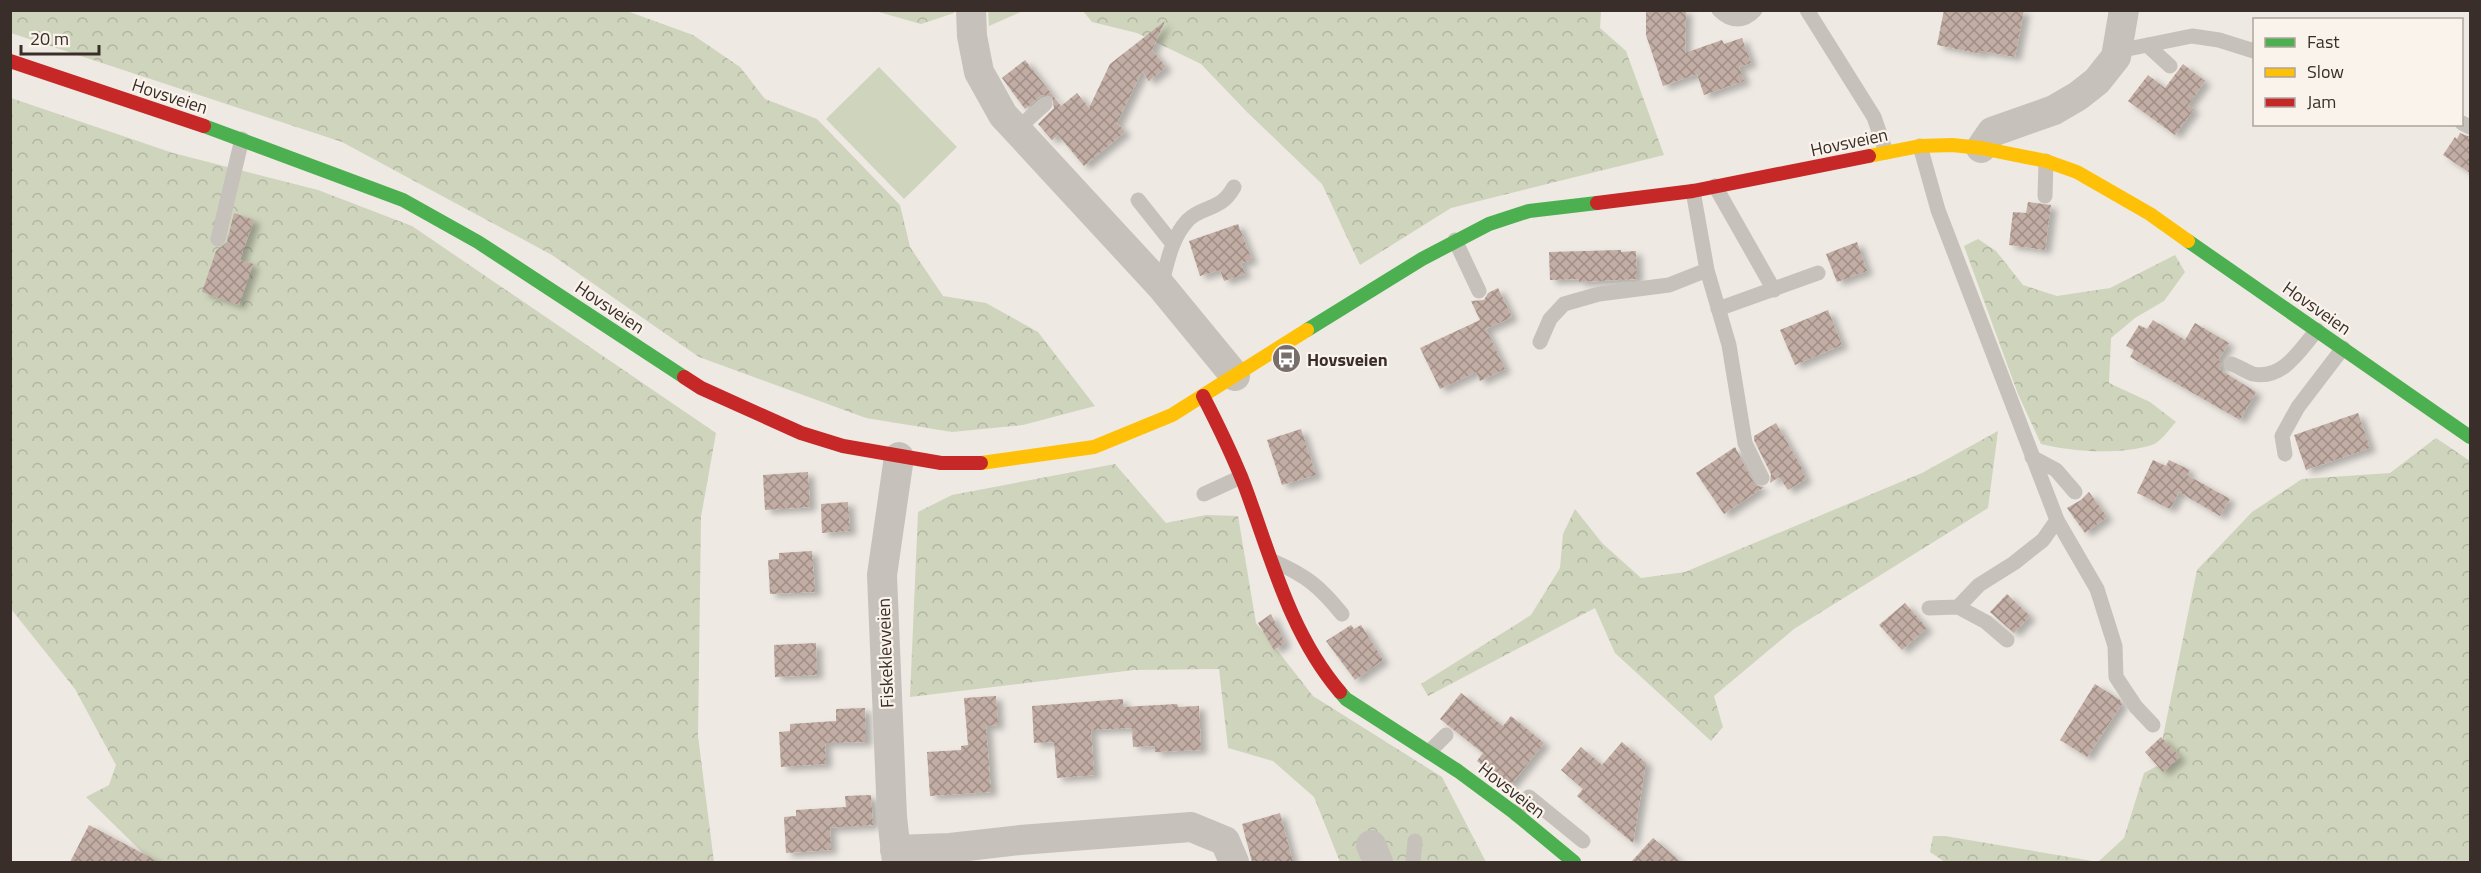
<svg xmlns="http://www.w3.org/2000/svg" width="2481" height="873" font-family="'Titillium Web',sans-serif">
	<defs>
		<pattern id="forest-crowns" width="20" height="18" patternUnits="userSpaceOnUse" patternTransform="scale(1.5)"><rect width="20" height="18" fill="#cfd4bc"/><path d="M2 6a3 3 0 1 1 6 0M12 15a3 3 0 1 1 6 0" fill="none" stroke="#b2b6a2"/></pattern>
		<pattern id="building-cross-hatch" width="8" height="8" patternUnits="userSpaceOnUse" patternTransform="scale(1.5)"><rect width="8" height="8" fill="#c2ada4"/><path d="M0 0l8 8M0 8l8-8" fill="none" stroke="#9f8d86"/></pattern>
		<filter id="shadow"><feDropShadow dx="6" dy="4" stdDeviation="3" flood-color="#0004"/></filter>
	</defs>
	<rect width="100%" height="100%" fill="#eee9e3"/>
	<!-- grass -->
	<path fill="#cfd4bc" d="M879,67L957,147L904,199L826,119Z"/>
	<!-- forest -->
	<path fill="url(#forest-crowns)" d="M11,10H624L693,35L740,67L765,99L817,119L900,205L910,247L943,296L986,303L1038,332L1095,406L1023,425L952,432L866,418L699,357L552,255L342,142L11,33Z
		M988,10H1023V11L989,26Z
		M875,11L954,10V13L921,24Z
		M1083,11H1601L1600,28L1626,51L1664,155L1451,208L1360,265L1322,184L1247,112L1201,64L1137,33L1092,22Z
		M11,98L173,153L318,190L412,226L716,433L701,517L698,736L714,862H152L86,797L109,785L116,765L75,689L11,609Z
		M1978,239L1996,251L2023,285L2057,296L2110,288L2175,255L2185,272L2164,301L2135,318L2111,338L2109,383L2150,402L2176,422C2170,428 2161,442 2152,445C2120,455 2073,452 2041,444L2018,394L1964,246Z
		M1998,431L1988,508L1794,629L1714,696L1723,727L1711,741L1615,653L1595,608L1428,696L1421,684L1531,615L1560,568L1563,534L1575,509L1602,543L1641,578L1685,572L1922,473Z
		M2436,438L2470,461V862H1945L1930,852L1933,836H1945L2098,862L2124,838L2144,773L2157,766L2197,570L2252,512L2302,479L2390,473Z
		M1115,464L1166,523L1206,515L1238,516L1256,623L1313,696L1442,777L1486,862H1340L1314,797L1273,761L1228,748L1219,669L1134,670L910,697L918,512L952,495Z"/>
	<!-- building -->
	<path fill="url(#building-cross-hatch)" filter="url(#shadow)" d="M1646,10H1686L1685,53L1722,40L1724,44L1742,38L1751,63L1739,67L1744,81L1704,95L1697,74L1663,86L1646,35Z
		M1944,10H2024L2015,57L1982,51V54L1937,45Z
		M1165,21L1152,50L1166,67L1149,81L1142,71L1117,123L1125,132L1084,166L1058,135L1052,140L1038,124L1054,108L1052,97L1042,95L1025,109L1002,78L1025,60L1061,106L1077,93L1089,108L1110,64Z
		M2183,64L2205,81L2188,105L2194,109L2175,135L2128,101L2148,75L2165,88Z
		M2460,133L2470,137V173L2443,155L2455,137L2457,139Z
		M2028,202L2051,205L2045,250L2009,245L2013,212L2026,213Z
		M234,213L254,220L240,260L253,264L239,305L202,292L216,251L227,242Z
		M1238,224L1252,260L1241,263L1245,274L1224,281L1220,270L1200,276L1189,241Z
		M1857,242L1867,271L1837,282L1826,254Z
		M1621,250V252L1636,251L1637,279L1579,282V279L1550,280L1549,252Z
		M1498,288L1512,317L1486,329L1505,369L1480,381L1476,372L1440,389L1420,348L1480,320L1471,301L1484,300L1488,293Z
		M1828,310L1842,345L1795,365L1780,330Z
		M2153,320L2185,340L2195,323L2229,343L2218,360L2222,362L2219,369L2256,392L2240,420L2130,357L2134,350L2126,346L2139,325L2147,329Z
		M2358,413L2370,448L2306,470L2294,435Z
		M1776,423L1802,468L1801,469L1806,479L1788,490L1779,477L1770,483L1771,474L1754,440V436Z
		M1301,429L1316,475L1282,485L1267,440Z
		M1735,447L1754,483L1757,486L1764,487L1724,514L1696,473Z
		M2153,460L2166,466L2169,460L2190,470L2187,475L2230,499L2220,516L2179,492L2170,509L2137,493Z
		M808,472L810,507L765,510L763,475Z
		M2089,492L2107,517L2085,533L2067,508L2081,500Z
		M848,502L850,531L822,533L821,504Z
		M812,551L815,592L770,594L768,560L779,559V553Z
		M2007,594L2030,616L2014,633L1990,612Z
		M1905,603L1927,628L1902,650L1879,625Z
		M1271,614L1285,643L1274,650L1258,623Z
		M1351,625L1354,629L1361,625L1383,660L1355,680L1326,641Z
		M816,643L817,675L775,677L774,645Z
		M2095,684L2120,700L2122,704L2087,757L2060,740Z
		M1461,693L1503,726L1511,716L1544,743L1510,786L1477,761L1483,753L1440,719Z
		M996,696L998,725L986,726L991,792L930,796L927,752L961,750V746L968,745L964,698Z
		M1123,699V707L1177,704L1178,707L1199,706L1201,750L1155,752V746L1133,747L1132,728L1091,730L1094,775L1057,778L1054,742L1034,743L1032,706Z
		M865,708L866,742L825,743L826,764L781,767L779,732L790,731V724L836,721V709Z
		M2161,737L2180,757L2163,772L2145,752Z
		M1622,742L1646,763L1633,843L1577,796L1583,789L1561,770L1581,747L1602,765Z
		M871,795L873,825L830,828L831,850L786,853L784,817L796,816V810L846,807L845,796Z
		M1280,813L1293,862H1252L1242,824Z
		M89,825L159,862H70Z
		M1653,838L1681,862H1631Z"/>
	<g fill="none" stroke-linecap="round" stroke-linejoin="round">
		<!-- lane -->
		<path stroke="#c7c1bb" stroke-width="15" d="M1719,10C1731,22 1744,22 1755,10
			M1807,10L1874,117L1886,152
			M2147,45L2170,66
			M2118,51L2192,36L2219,40L2254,51
			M2462,123L2470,127
			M1016,130L1045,104
			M1920,146L1938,210L2057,520L2097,589L2115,646L2116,677L2136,707L2153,725
			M1715,186L1774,290
			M1693,191L1707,270L1729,345L1745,443L1762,478
			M2045,196L2046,161
			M1138,200L1173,244
			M218,239L242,139
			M1455,240L1479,291
			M1161,286C1167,264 1171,238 1188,220C1203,205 1220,212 1234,187
			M1718,309L1818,273
			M1540,342L1550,319L1564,304L1599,294L1669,285L1707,270
			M2231,364C2239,366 2246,372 2253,374C2283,380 2300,350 2317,330
			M2285,454L2282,436L2298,407L2343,348
			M2032,457L2056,470L2075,492
			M1204,494L1241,477
			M1275,562C1307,576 1320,587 1342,614
			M1958,607L1986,622L2007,640
			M1929,608L1958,607L1979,585L2014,563L2043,540L2057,520
			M1429,752L1446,735
			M1516,814L1529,797L1583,841
			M1413,862L1415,841"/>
		<!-- street -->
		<path stroke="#c7c1bb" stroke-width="30" d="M971,10L972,36L979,72L1003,115L1161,286L1235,376
			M1981,148L1992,132L2054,110L2078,96L2097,81L2116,57L2124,10
			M1371,845L1378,862
			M895,850L950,848L1020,840L1191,827L1225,841L1234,862
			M897,862L892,817L882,575L899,457"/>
		<!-- fast -->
		<path stroke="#4caf50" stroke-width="14" d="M204,126L403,200L478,242L684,377
			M2188,241L2470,437
			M1307,330L1422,259L1489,224L1529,211L1597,203
			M1340,692L1346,699L1458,771L1516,814L1574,862"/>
		<!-- slow -->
		<path stroke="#ffc107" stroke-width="14" d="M1869,156L1920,146L1952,145L1981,148L2046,161L2077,172L2150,214L2188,241
			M981,463L1094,447L1172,415L1307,330"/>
		<!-- jam -->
		<path stroke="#c62828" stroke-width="14" d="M10,61L204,126
			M1597,203L1693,191L1869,156
			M684,377L701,388L801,433L843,446L941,463H981
			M1203,396C1218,425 1232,454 1244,484C1271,556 1289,632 1340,692"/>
	</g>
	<!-- icons -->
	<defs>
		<symbol id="bus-disc" viewBox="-11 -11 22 22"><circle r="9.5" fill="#786f6a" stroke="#faf3eb"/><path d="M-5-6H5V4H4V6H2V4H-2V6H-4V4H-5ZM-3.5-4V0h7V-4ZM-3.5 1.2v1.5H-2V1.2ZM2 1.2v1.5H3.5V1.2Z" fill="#fff"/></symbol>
	</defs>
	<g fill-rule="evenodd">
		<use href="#bus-disc" x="1270" y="342" width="33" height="33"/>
	</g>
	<g text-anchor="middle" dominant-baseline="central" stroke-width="4.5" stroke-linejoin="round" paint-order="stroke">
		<!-- street labels -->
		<g font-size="18" fill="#392e29" stroke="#faf3eb">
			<text transform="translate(170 96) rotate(18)">Hovsveien</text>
			<text transform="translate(1849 142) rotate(-12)">Hovsveien</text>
			<text transform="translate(610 307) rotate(34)">Hovsveien</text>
			<text transform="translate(2317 308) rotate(35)">Hovsveien</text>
			<text transform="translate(885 653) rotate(-92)">Fiskeklevveien</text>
			<text transform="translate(1512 790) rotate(38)">Hovsveien</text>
		</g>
		<!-- poi labels -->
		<g font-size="18" font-weight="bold" fill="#392e29" stroke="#faf3eb" text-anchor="start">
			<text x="1307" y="359">Hovsveien</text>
		</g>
	</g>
	<!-- border -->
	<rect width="2481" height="873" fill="none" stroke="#392e29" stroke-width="24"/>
	<!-- legend -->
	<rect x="2253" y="18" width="210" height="108" fill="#faf3eb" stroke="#ada49d" stroke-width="1.5"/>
	<rect x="2265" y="38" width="30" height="9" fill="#4caf50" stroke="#ada49d" stroke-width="1.5"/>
	<text x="2307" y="48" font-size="18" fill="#392e29">Fast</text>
	<rect x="2265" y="68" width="30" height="9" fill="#ffc107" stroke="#ada49d" stroke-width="1.5"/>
	<text x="2307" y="78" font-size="18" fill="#392e29">Slow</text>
	<rect x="2265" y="98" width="30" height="9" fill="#c62828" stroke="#ada49d" stroke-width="1.5"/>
	<text x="2307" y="108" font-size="18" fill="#392e29">Jam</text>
	<!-- scale -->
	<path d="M21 45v9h78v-9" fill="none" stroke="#392e29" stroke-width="3"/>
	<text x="30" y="45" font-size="18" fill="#392e29" stroke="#faf3eb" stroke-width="4.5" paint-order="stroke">20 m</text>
</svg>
